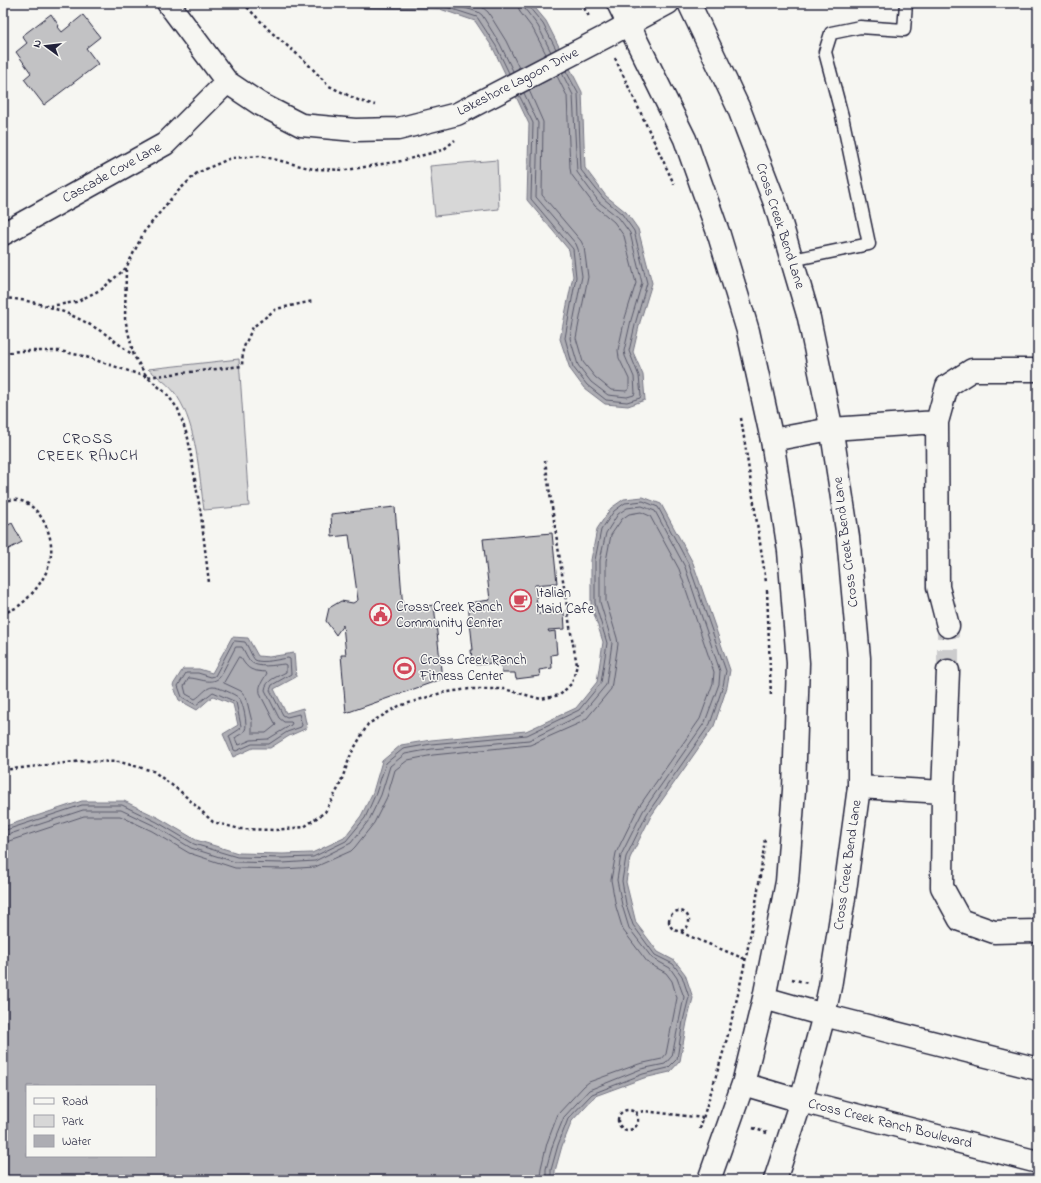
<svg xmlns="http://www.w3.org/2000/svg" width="1041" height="1183" font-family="'Indie Flower',sans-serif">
	<rect width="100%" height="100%" fill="#f6f6f2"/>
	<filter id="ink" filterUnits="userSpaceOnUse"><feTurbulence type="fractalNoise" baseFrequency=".025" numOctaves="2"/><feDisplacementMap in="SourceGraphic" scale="8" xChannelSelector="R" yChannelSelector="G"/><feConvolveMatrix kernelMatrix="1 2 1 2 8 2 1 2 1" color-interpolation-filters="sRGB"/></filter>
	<g filter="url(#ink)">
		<!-- green -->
		<path fill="#d7d7d7" stroke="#7c7c89" d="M497,160L499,209L435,216L430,166Z
			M239,359L249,506L204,510C199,475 197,426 177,396C170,385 159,378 148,369Z"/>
		<!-- water -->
		<path fill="#adadb3" stroke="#757583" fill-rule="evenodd" d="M330,3H531L546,21L582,92L585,168L606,196L626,212L638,229L652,283L640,322L633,352L643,375L645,400L628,406L605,404L584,388L570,369L560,339L573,276L569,250L527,200L529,124L493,48L475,21L440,9L367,8Z
			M643,497L661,504L693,563L730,670L727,687L714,726L651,816L630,858L626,882L636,923L658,952L675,961L685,974L693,998L687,1022L680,1061L670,1072L644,1078L595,1096L572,1121L562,1146L555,1171V1180H3V827L82,801H124L159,818L196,840L238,853L283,854L312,853L344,838L361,816L373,792L382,761L401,745L431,740L526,731L576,708L597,682L603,642L591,604V560L597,529L611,508L624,499ZM27,1086H155V1156H27Z
			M232,637L248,638L258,656L269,657L294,653L296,677L274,689L286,713L303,708L307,728L289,736L270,748H253L233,757L223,734L238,725L233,704L213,696L197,710L179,700L173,685L183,669H199L212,673Z"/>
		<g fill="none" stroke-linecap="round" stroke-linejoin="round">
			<!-- shore -->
			<path stroke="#5a5a6b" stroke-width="1" d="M359,3L440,5L477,17L496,46L509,73
				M449,3L478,12L482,15L500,44L513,71
				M469,3L482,7L488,12L506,41L519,68
				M517,3L520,12L533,29L546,54
				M523,3L525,9L538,26L551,52
				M528,3L529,7L543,24L556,49
				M529,90L543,122L542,195L581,241L584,247L588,277L576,338L583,362L595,377L611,390L626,391L629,389V379L619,358L618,350L625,318L636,283L624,236L614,222L595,206L571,174L570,168L567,96L557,76
				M524,93L538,123L536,197L576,244L578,249L582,276L570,338L578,365L591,382L608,395L627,397L634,395L635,393L634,377L625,356L624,351L631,320L642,283L630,233L619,218L599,202L577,172L573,95L562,73
				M519,95L533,123L531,199L573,249L576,277L565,338L573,367L587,385L606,400L627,402L640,398L641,396L639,376L629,351L636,321L647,283L634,231L622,214L603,198L581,170L578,93L566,71
				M235,641L245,642C248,646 252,657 255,660C262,664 280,659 288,658L290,659L291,674L272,685L270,690L283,715L287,717L299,714L302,725L301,727L287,732L269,744H252L236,751L234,750L229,736L240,729L241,726L236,702L213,692L196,705L182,697L178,686L186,673H198L211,677L215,676L233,642Z
				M236,647H242C245,652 247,657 250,661C257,669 275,665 284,664L286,665V672C278,677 266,679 265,690L279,718L284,722H291L292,723L291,725L268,739L251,740L239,745L237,743L235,738C238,735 243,734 245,730C248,725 243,702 239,698C235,694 218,687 213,687C206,687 201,696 195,699L186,694L184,686L189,678C199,678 212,686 220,677Z
				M239,657L241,658C248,670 252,671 266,672L267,673C263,681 257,686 261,696L276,725L266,733H252V722L246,697L241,691L224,683Z
				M3,831L82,805H122L157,822L194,844L237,857L283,858L313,857L346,841L365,818L376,793L386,763L403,749L431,744L527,735L579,710L601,683L607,643L595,603V560L601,530L614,511L625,503L643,501L658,507L689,565L726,671L723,686L710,724L647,814L626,857L622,881L626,904L633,925L655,955L673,964L682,976L689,997L683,1021L677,1059L668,1068L643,1074L592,1094L568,1119L558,1145L551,1170V1180
				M3,836L7,835L83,810H121L155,826L191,848L235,862L283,863L315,861L351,843L369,820L381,795L390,766L405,754L432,749L529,740L581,715L606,685L612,643L611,639L600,602V560L606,533L618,514L627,508L642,506L655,511L685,567L720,671L719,684L705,722L643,811L621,855L617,880L622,905L629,928L652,958L670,968L677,978L684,997L672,1056L665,1064L641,1069L589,1090L564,1117L553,1144L546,1169V1180
				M3,842L9,841L84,816H120L152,831L189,853L235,868L283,869L315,867L351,851L355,847L374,823L387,797L395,770L408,760L433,755L530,745L582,722L587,718L611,689L618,644L617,638L606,601V561L611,535L622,519L629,514L641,512L650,516L679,569L714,672L713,683L700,719L638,808L616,853L611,880L616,907L623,930L648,963L666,973L672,981L677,998L666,1054L662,1059L639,1064L589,1082L584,1086L558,1114L547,1143L541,1168L540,1180"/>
		</g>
		<!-- building -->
		<path fill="#c2c2c4" stroke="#22223b" d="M51,14L59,26L58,27L62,32L83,15L100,37L86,48L98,64L44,105L24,79L31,73L16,52L27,43L22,36Z
			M395,507L403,609L434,605L442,679L346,713L341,655H346L343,625L336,635L326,621L329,608L341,601L353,603L358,600L349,535L332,537L331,514Z
			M12,523L22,542L3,552V528Z
			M552,533L557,583L535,585L538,614L564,612L565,629L548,630L549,632L555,631L557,654L551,655L552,668L539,670L540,676L516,679L515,673H502L501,662L476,665V659H472L471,650H473L468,603L490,600L483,539Z"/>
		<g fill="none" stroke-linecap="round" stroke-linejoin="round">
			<!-- street-tunnel -->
			<path stroke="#cccccd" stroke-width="22" stroke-dasharray="22 11" stroke-linecap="butt" d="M948,671V626"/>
			<defs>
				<path id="lane" d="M792,260L869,244L842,116L825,52L831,33L860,27L904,30L906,3"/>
				<path id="street" d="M168,3L227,82L260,104L301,125L355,130L398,129L457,114L605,37L668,3
					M3,234L165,144L227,82
					M772,440L831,429L937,422
					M948,626L938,587L937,422L947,386L972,370H1038
					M859,787L943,792L942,887L960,920L994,932L1038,931
					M943,792L948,671"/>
				<path id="secondary" d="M618,3L685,139L719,235L748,331L772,440L789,551L798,663L794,790L787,882L764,998L743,1084L709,1180
					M689,3L739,109L775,203L809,318L831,426L848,537L859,658V787L844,898L830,987L824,1015L801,1101L775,1180
					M764,998L824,1015L1038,1069
					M743,1084L801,1101L1038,1162"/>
			</defs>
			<!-- lane casing -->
			<use href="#lane" stroke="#22223b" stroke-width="15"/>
			<!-- street casing -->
			<use href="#street" stroke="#22223b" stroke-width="25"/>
			<!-- secondary casing -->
			<use href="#secondary" stroke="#22223b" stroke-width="25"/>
			<!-- path -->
			<path stroke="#22223b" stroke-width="2.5" stroke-dasharray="3 3" stroke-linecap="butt" d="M243,3L271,32L304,60L329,86L360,101L375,105
				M581,3L590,18
				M615,58L674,184
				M126,269L125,319L134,356L147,377L242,366L243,349L253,327L276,309L313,301
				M3,298C37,300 70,312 99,330C111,337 122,347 133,355
				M50,306L76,302L102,289L126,268L144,232L174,195L197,173L231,158L261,156L313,169L346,170L401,161L443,150L455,140
				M3,353L20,351H60L83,356L147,377L166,393L178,409L188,438L201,515L209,583
				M741,418L766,582
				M3,502C32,490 54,529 51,554C50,573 34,594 20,605C15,609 8,611 3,614
				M3,553L9,552
				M767,590L771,697
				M3,770L83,761L120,762L153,771L181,792L213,822L240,829L275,830L304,827L325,812L339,787L351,754L368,724L399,706L441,693L469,689H504L541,699L560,695L572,683L577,665L571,633L545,461
				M669 921a10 10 0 1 1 20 0a10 10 0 1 1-20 0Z
				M681,932L689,936L745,959
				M792,979L807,983
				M618 1120a10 10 0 1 1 20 0a10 10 0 1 1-20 0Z
				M635,1113L644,1111L703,1118
				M753,1128L767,1133
				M700,1129C708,1100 718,1071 726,1042C744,975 757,906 765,838"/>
			<!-- lane -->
			<use href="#lane" stroke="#f6f6f2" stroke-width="12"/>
			<!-- street -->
			<use href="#street" stroke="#f6f6f2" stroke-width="22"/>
			<!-- secondary -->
			<use href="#secondary" stroke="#f6f6f2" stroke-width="22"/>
		</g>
	</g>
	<!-- icons -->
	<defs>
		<symbol id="cafe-ring" viewBox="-11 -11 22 22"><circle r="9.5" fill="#f6f6f2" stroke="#d1495b" stroke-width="1.5"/><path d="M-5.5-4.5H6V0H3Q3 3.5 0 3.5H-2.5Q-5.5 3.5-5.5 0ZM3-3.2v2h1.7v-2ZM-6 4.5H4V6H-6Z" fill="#d1495b"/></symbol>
		<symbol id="civic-ring" viewBox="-11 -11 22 22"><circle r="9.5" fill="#f6f6f2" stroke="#d1495b" stroke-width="1.5"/><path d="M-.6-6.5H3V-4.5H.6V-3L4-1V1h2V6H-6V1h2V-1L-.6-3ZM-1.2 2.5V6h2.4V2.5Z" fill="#d1495b"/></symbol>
		<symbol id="stadium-ring" viewBox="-11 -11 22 22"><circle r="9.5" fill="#f6f6f2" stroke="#d1495b" stroke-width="1.5"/><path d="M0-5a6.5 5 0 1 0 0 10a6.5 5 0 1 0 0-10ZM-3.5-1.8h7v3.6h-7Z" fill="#d1495b"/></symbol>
	</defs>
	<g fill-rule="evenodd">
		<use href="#cafe-ring" x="508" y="588" width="25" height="25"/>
		<use href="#civic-ring" x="368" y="602" width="25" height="25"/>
		<use href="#stadium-ring" x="392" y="656" width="25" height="25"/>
	</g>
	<g text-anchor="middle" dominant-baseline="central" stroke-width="3" stroke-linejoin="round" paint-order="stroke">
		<!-- street labels -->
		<g font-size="14" fill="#22223b" stroke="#f6f6f2">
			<text transform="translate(518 82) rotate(-27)">Lakeshore Lagoon Drive</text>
			<text transform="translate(112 173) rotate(-29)">Cascade Cove Lane</text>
			<text transform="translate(780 226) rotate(72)">Cross Creek Bend Lane</text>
			<text transform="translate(846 542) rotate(-97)">Cross Creek Bend Lane</text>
			<text transform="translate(848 865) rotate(-82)">Cross Creek Bend Lane</text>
			<text transform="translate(890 1124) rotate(14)">Cross Creek Ranch Boulevard</text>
		</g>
		<!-- poi labels -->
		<g font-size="14" fill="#22223b" stroke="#f6f6f2" text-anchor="start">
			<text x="536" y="593">Italian<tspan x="536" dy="16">Maid Cafe</tspan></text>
			<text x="396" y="607">Cross Creek Ranch<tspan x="396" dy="16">Community Center</tspan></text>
			<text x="420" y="660">Cross Creek Ranch<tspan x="420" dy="16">Fitness Center</tspan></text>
		</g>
		<!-- neighbourhood labels -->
		<g font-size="15" letter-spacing="1" fill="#22223b" stroke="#f6f6f2">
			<text x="88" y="439">CROSS<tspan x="88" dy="17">CREEK RANCH</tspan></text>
		</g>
	</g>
	<!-- margin -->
	<rect width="1041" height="1183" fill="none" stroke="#f6f6f2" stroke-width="16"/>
	<rect x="8" y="8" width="1025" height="1167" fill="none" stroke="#22223b" stroke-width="1.5" filter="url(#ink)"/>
	<!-- legend -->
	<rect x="26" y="1085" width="130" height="72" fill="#f6f6f2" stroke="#a1a1a9"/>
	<rect x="34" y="1098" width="20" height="6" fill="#f6f6f2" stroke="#a1a1a9"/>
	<text x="62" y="1105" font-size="12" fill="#22223b">Road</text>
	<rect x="34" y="1115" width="20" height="12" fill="#d7d7d7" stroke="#a1a1a9"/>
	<text x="62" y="1125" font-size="12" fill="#22223b">Park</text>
	<rect x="34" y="1135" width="20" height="12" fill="#adadb3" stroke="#a1a1a9"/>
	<text x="62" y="1145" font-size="12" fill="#22223b">Water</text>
	<!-- north arrow -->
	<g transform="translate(46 46) rotate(285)" stroke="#f6f6f2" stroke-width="3" paint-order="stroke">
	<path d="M0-3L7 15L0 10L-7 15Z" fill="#22223b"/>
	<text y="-6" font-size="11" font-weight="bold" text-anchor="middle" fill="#22223b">N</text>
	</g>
</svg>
